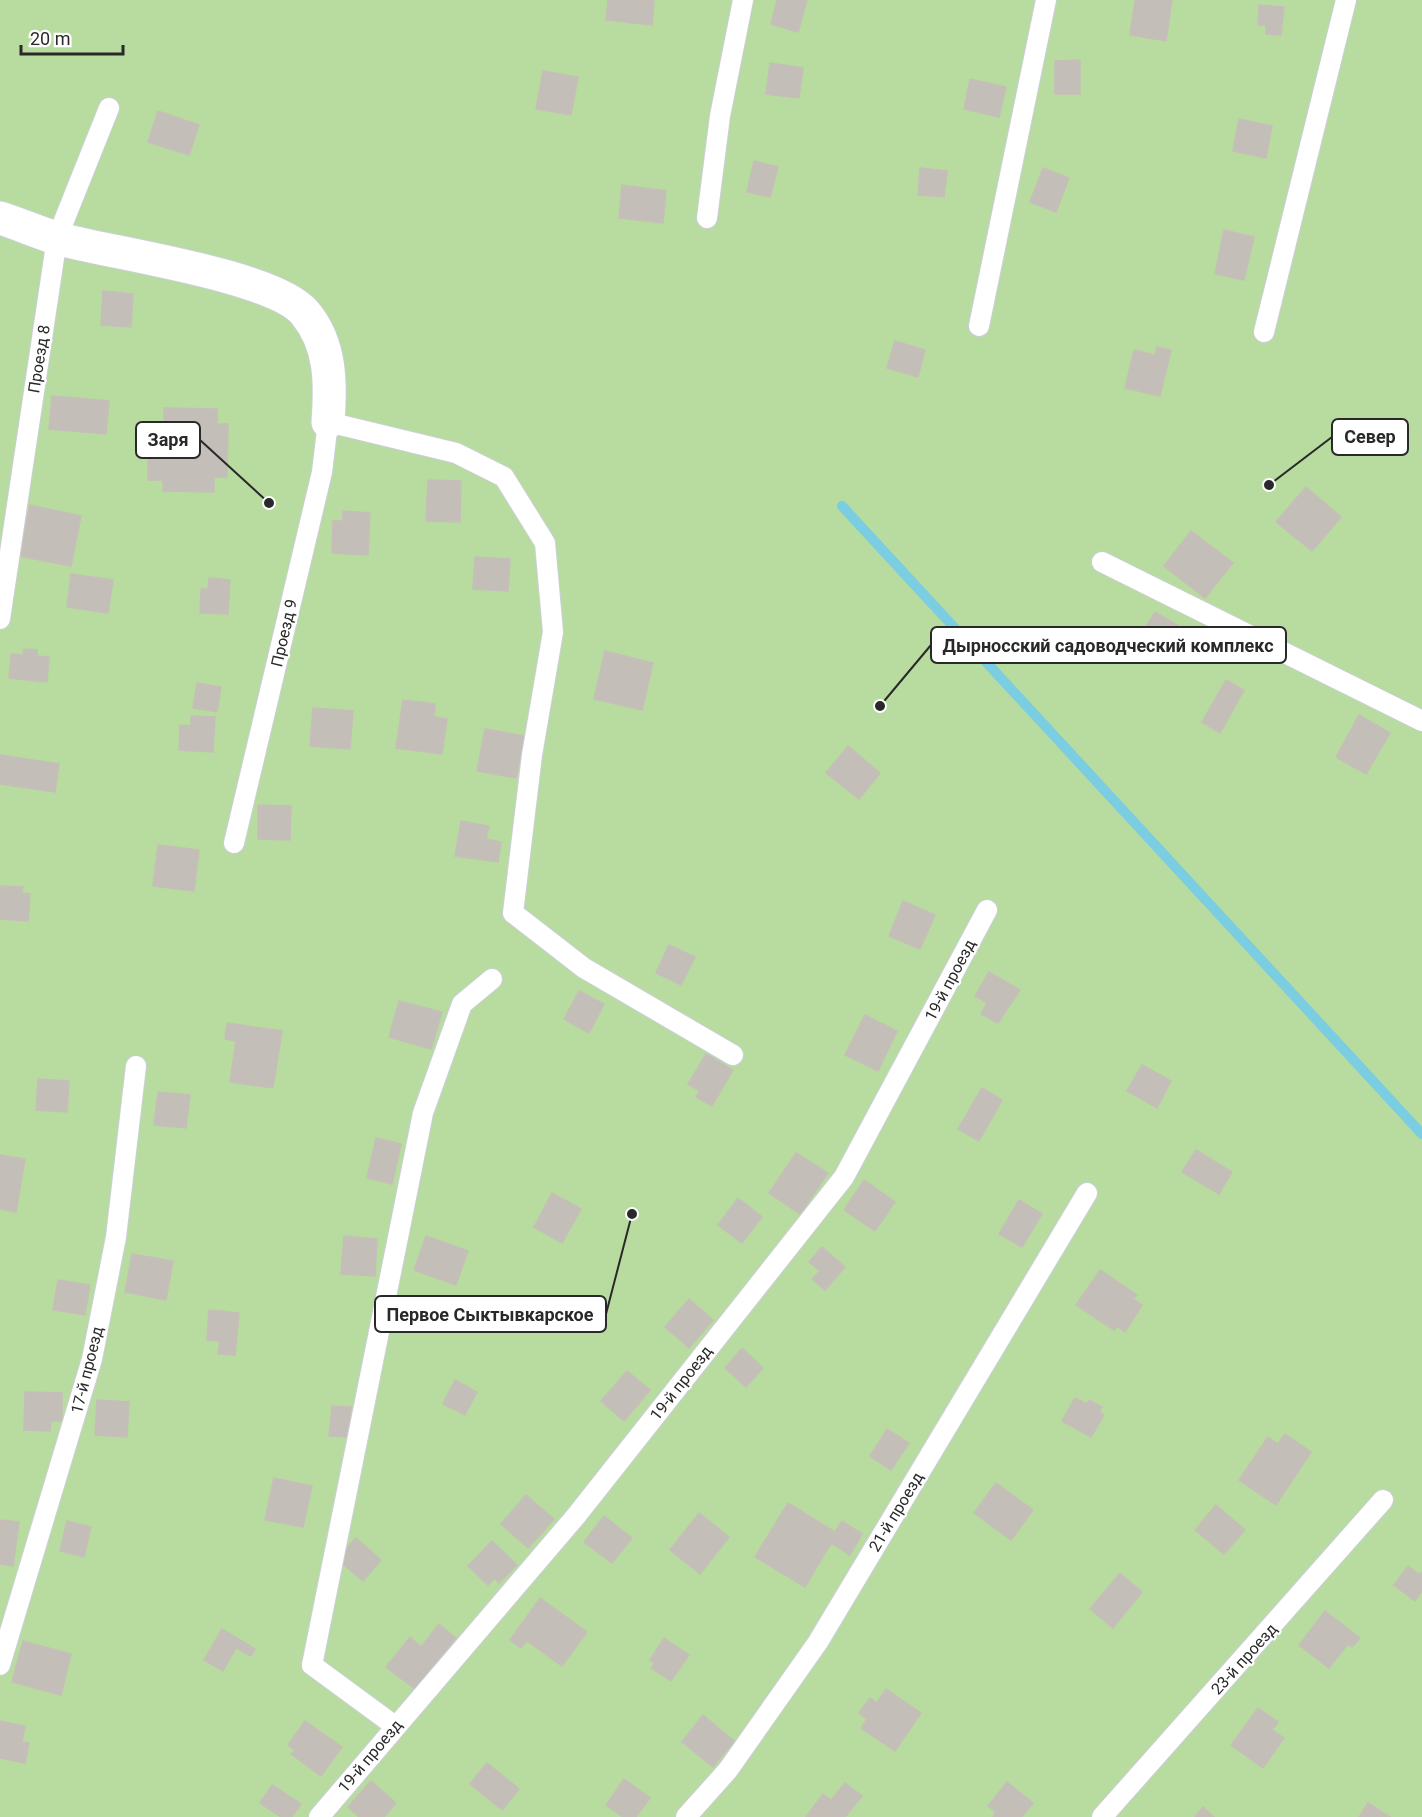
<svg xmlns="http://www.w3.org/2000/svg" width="1422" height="1817" font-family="Roboto,sans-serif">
	<rect width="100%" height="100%" fill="#eae3dd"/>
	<!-- green -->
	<path fill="#b8db9f" d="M0,0H1422V1817H0Z"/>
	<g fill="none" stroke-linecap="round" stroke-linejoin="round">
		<!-- stream -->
		<path stroke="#7bcde1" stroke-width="10" d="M842,506L1422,1134"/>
	</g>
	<!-- building -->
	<path fill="#c3beb8" stroke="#c5bfb7" stroke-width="1.5" d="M608,0H654L652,25L606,20Z
		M777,0H807L798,32L771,24Z
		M1135,0H1172L1166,41L1130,35Z
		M1259,5L1284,7L1281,35L1266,34V25H1258Z
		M1080,60V94H1055V61Z
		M770,63L803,68L799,98L766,94Z
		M543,71L578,77L571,115L536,109Z
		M970,79L1006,87L999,117L964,109Z
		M158,111L199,125L189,155L148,142Z
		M1239,119L1272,126L1266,158L1233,151Z
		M754,161L778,167L770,197L747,192Z
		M920,168L947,171L944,197L918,195Z
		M1043,168L1069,178L1056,212L1030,202Z
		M622,185L666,191L663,223L619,218Z
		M1224,230L1254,237L1244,280L1215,274Z
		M103,291L133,294L131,327L101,325Z
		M895,341L925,350L918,377L887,368Z
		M1157,347L1171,350L1160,396L1125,388L1134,350L1155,355Z
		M52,396L109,401L106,434L49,429Z
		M164,408L217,409V424H228L227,477H214V492L163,491V480H148V426H164Z
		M428,480L461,481L460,522L426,521Z
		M1306,487L1341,517L1312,551L1276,522Z
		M30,505L81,516L71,566L19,556Z
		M343,511L370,513L368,555L332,553L333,521H343Z
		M1191,531L1233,563L1205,598L1164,566Z
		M475,557L510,559L508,591L473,589Z
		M71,574L113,580L108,613L67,607Z
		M209,578L230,580L228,614L200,613L201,589H208Z
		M1155,612L1182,628L1169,650L1142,633Z
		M24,649L37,650V656L49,657L47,682L9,678L11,654L23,655Z
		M605,651L653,663L642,710L594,699Z
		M1226,680L1244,690L1220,733L1202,722Z
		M197,683L221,687L217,712L193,708Z
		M403,700L435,704L434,717L447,719L442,754L396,748Z
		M313,708L353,711L350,749L310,746Z
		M1359,715L1390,733L1366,774L1336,757Z
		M191,716L215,717L213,752L179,750L180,725L191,726Z
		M485,729L525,736L516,778L477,771Z
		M848,746L880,773L859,799L826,773Z
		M0,755L59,764L55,792L0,784Z
		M258,805L291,806L290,840L258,839Z
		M461,821L489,826L486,839L501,842L498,862L455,856Z
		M158,845L199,850L194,891L153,886Z
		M0,886L23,887L22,893L30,894L28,921L0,919Z
		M903,901L935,915L920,949L889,936Z
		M669,945L695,957L681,985L656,973Z
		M989,972L1020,990L998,1023L981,1014L987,1003L975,996Z
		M579,991L604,1004L589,1033L564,1019Z
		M399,1001L442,1012L431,1049L389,1037Z
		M865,1015L897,1031L878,1071L845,1055Z
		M227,1023L282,1031L273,1088L230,1082L236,1041L225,1039Z
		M706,1054L733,1070L712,1106L696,1097L700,1091L688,1084Z
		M1142,1065L1171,1081L1157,1108L1127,1091Z
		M38,1079L69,1081L67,1112L36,1110Z
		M982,1088L1002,1100L979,1141L958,1129Z
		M158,1092L190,1095L186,1128L154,1125Z
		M376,1138L401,1144L392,1184L367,1178Z
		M1196,1150L1232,1172L1219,1194L1182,1172Z
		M796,1153L828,1173L800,1214L769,1193Z
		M0,1155L25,1159L16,1212L0,1209Z
		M864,1180L895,1202L875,1231L844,1210Z
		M552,1193L581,1209L562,1243L534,1227Z
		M738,1198L762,1217L742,1243L718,1225Z
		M1019,1200L1042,1214L1022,1247L999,1234Z
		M344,1236L377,1239L375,1276L341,1274Z
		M426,1236L468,1251L456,1285L414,1270Z
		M822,1247L845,1267L825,1290L812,1279L820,1271L809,1262Z
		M132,1254L173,1261L166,1300L125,1292Z
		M1100,1270L1137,1295L1133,1299L1142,1305L1125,1332L1117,1326L1114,1330L1076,1305Z
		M58,1280L90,1285L85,1315L53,1310Z
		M689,1299L713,1320L689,1348L665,1327Z
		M209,1310L239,1313L235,1355L218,1354L220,1341L207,1340Z
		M742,1348L763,1368L746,1387L725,1368Z
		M627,1371L650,1390L624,1421L601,1401Z
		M455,1380L477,1392L465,1415L443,1404Z
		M25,1392L62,1393V1421H51L50,1431L24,1430Z
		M1075,1398L1087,1404L1089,1400L1102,1407L1099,1412L1104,1415L1091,1437L1062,1421Z
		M97,1400L129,1402L127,1437L95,1435Z
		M332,1406L351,1407L349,1437L329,1436Z
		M887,1429L909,1443L891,1470L870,1456Z
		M1285,1434L1311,1452L1276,1505L1239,1480L1268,1437L1278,1444Z
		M274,1478L312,1486L303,1527L265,1520Z
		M996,1483L1033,1510L1011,1540L974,1513Z
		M526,1495L554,1519L528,1548L501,1524Z
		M788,1503L835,1532L842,1521L862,1534L850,1555L831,1543L805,1587L755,1557Z
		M1216,1505L1245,1530L1224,1554L1195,1530Z
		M699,1513L729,1537L700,1574L670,1550Z
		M604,1516L632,1538L612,1563L584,1542Z
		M0,1520L19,1522L13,1566L0,1564Z
		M67,1521L91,1527L84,1557L60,1551Z
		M356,1538L381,1560L363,1581L337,1559Z
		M492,1541L517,1565L499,1583L495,1578L488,1585L468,1566Z
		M1408,1566L1420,1575L1422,1572V1591L1415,1601L1394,1585Z
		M1120,1573L1142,1592L1113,1628L1090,1609Z
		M540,1598L587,1632L562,1666L527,1641L521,1648L510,1640Z
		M1325,1611L1360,1638L1352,1647L1348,1644L1329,1668L1299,1645Z
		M439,1624L456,1638L415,1689L386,1667L410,1637L421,1647Z
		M222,1629L255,1649L251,1656L236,1648L223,1671L204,1660Z
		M664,1638L689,1655L671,1681L651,1668L655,1663L650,1660Z
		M23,1641L71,1654L61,1695L12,1682Z
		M886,1689L921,1713L895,1751L861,1728L867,1719L859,1713L870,1698L877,1703Z
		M1258,1708L1278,1722L1272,1730L1284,1738L1263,1768L1231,1745Z
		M703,1715L734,1741L713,1767L682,1742Z
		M0,1721L25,1726L22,1742L29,1743L25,1763L0,1758Z
		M305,1721L342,1747L321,1776L291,1754L295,1750L288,1745Z
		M487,1763L519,1789L502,1810L470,1784Z
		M624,1779L650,1798L636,1817H623L606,1805Z
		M371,1781L396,1803L384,1817H359L348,1807Z
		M1007,1782L1033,1803L1022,1817H993L996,1812L988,1806Z
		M845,1783L862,1796L845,1817H806L823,1794L831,1800Z
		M272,1785L301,1804L292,1817H281L260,1803Z
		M1368,1803L1390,1817H1359Z
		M1203,1807L1214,1817H1195Z"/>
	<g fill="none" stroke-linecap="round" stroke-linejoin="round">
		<defs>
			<path id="service" d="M707,218L720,116L743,0
				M979,326L1046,0
				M1264,332L1346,0
				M1102,562L1422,721
				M0,619L57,238L109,108
				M234,843L322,472L328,422L456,453L504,477L545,543L553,632L532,755L513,913L584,968L733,1055
				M0,1665L92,1359L116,1237L136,1066
				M395,1726L312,1665L423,1113L462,1004L492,979
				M319,1817L576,1516L844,1177L987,910
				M686,1817L728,1770L818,1642L1087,1193
				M1102,1817L1383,1500"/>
			<path id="minor" d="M0,218C19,224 37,232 56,238C108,253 274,275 305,313C331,344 331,383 328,422"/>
		</defs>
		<!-- service casing -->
		<use href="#service" stroke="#cbcfda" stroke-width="22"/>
		<!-- minor casing -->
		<use href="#minor" stroke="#cbcfda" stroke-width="35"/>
		<!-- service -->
		<use href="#service" stroke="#fff" stroke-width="20"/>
		<!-- minor -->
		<use href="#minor" stroke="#fff" stroke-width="33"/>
	</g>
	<g text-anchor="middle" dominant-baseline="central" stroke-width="4.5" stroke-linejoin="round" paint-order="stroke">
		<!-- street labels -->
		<g font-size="16" fill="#292929" stroke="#fff">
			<text transform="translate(39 359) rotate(-81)">Проезд 8</text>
			<text transform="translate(284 633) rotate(-77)">Проезд 9</text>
			<text transform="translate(950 980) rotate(-62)">19-й проезд</text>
			<text transform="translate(87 1370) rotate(-76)">17-й проезд</text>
			<text transform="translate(681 1383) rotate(-52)">19-й проезд</text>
			<text transform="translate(896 1512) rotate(-59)">21-й проезд</text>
			<text transform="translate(1244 1659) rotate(-48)">23-й проезд</text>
			<text transform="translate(370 1756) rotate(-50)">19-й проезд</text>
		</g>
	</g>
	<!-- callouts -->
	<path fill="none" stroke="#292929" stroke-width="2" d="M1269 485L1332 437M269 503L200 440M880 706L931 645M632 1214L606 1314"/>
	<g fill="#292929" stroke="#fff" stroke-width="2">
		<circle cx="1269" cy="485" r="6"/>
		<circle cx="269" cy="503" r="6"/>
		<circle cx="880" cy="706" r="6"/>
		<circle cx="632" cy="1214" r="6"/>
	</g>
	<g fill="#fff" stroke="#292929" stroke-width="2">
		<rect x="1332" y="419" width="76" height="36" rx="6"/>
		<rect x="136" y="422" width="64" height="36" rx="6"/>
		<rect x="931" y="627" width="355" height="36" rx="6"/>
		<rect x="375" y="1296" width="231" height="36" rx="6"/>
	</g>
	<g font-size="18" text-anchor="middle" font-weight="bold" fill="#292929">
		<text x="1370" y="443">Север</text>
		<text x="168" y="446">Заря</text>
		<text x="1108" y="652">Дырносский садоводческий комплекс</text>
		<text x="490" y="1321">Первое Сыктывкарское</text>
	</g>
	<!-- scale -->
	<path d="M21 45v9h102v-9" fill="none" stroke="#292929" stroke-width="3"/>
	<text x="30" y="45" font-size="18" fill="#292929" stroke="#ffffff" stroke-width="4.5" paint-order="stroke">20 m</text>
</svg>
